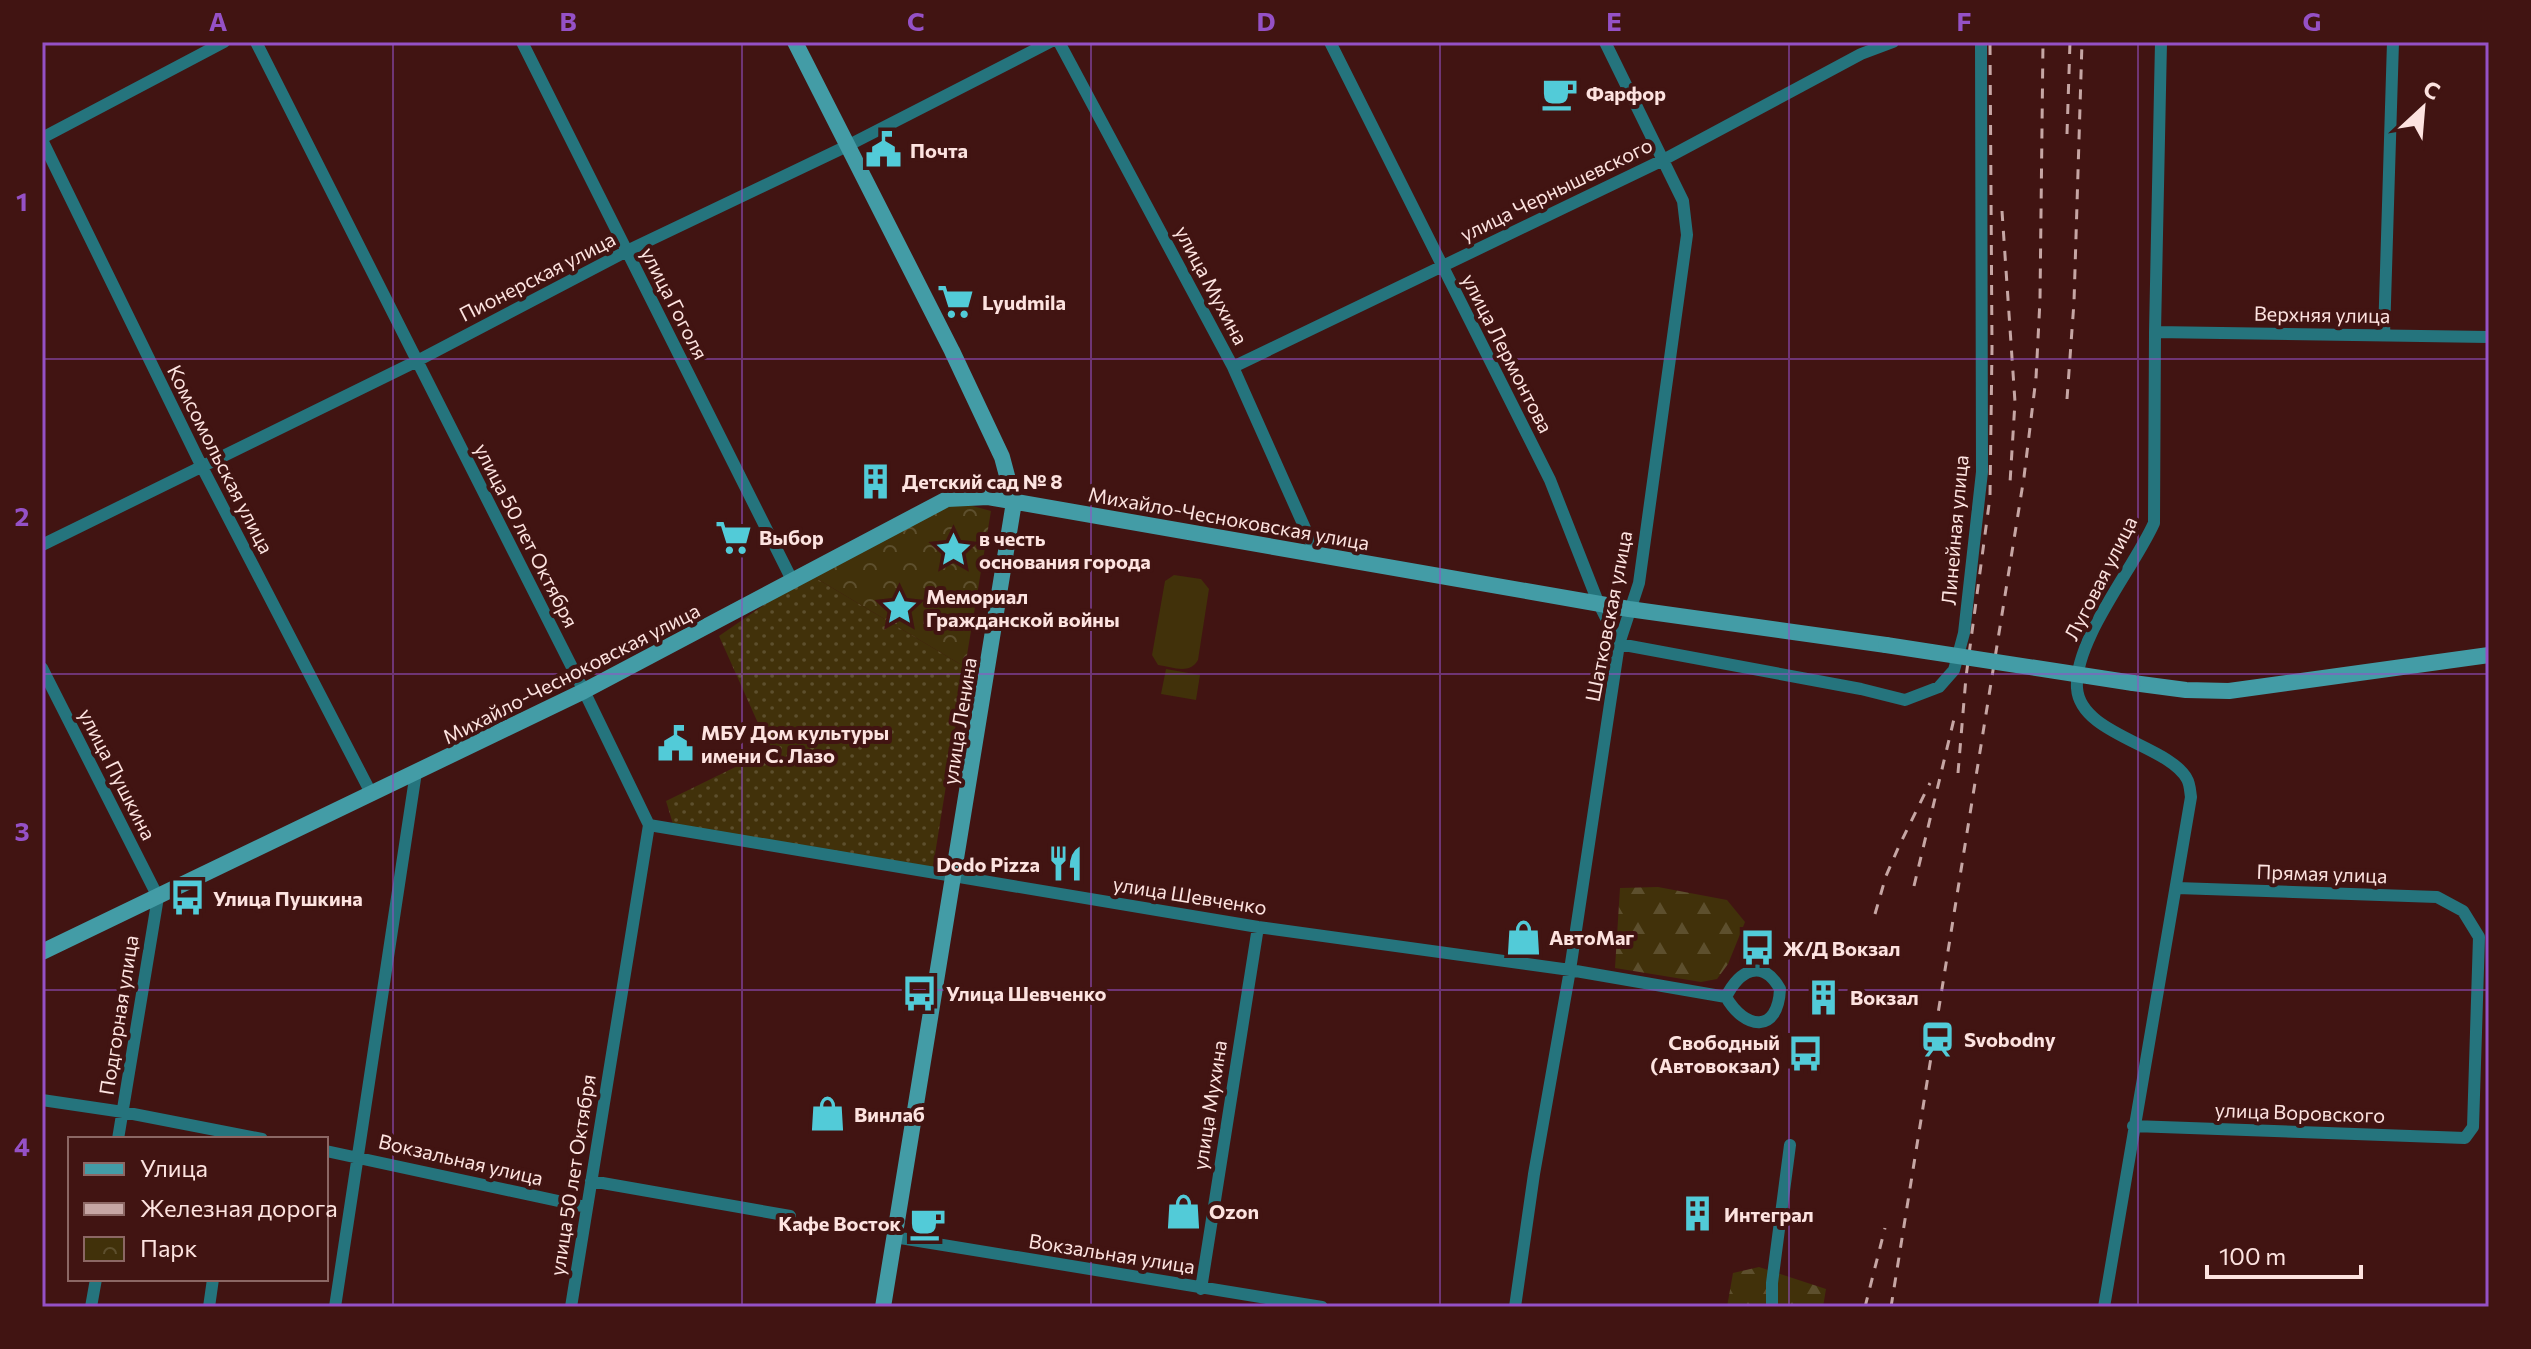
<svg xmlns="http://www.w3.org/2000/svg" width="2531" height="1349" font-family="Commissioner,sans-serif">
	<defs>
		<pattern id="grass-dots" width="8" height="8" patternUnits="userSpaceOnUse" patternTransform="scale(2)"><rect width="8" height="8" fill="#41310a"/><path d="M2 2h.1M6 6h.1" fill="none" stroke="#5d4f2d" stroke-width="1.8" stroke-linecap="round"/></pattern>
		<pattern id="forest-firs" width="22" height="20" patternUnits="userSpaceOnUse" patternTransform="scale(2)"><rect width="22" height="20" fill="#41310a"/><path d="M5 1l3.5 6h-7zM16 11l3.5 6h-7z" fill="#5d4f2d"/></pattern>
		<pattern id="park-crowns" width="20" height="18" patternUnits="userSpaceOnUse" patternTransform="scale(2)"><rect width="20" height="18" fill="#41310a"/><path d="M2 6a3 3 0 1 1 6 0M12 15a3 3 0 1 1 6 0" fill="none" stroke="#5d4f2d"/></pattern>
	</defs>
	<rect width="100%" height="100%" fill="#411412"/>
	<!-- grass -->
	<path fill="url(#grass-dots)" d="M809,574L965,667L932,873L673,824L666,801L770,750L719,636Z"/>
	<!-- forest -->
	<path fill="url(#forest-firs)" d="M1658,887L1727,900L1745,922L1728,964L1717,979L1701,982L1615,968L1620,888Z
		M1759,1267L1826,1289L1823,1307H1727L1733,1273Z"/>
	<!-- park -->
	<path fill="url(#park-crowns)" d="M947,499L991,511L965,667L809,574Z"/>
	<!-- pitch -->
	<path fill="#41310a" d="M1174,575L1201,579L1209,589L1198,660C1190,675 1172,667 1158,665L1152,655L1165,581Z
		M1166,669L1200,675L1196,700L1161,694Z"/>
	<g fill="none" stroke-linecap="round" stroke-linejoin="round">
		<!-- street -->
		<path stroke="#25747d" stroke-width="12" d="M256,42L584,691L649,825L571,1307
			M522,42L793,582
			M1059,42L1233,367L1316,553
			M1330,42L1550,480L1598,602L1619,644L1861,689L1905,700L1939,687L1954,670L1964,633L1982,472L1981,42
			M42,138L224,42
			M42,140L202,467L371,793
			M2155,332L2489,337
			M2384,335L2393,42
			M1233,367L1663,160L1861,54L1893,42
			M42,545L417,361L627,251L847,146L1050,42
			M42,668L158,897L118,1139
			M649,825L1258,927L1570,970L1726,997C1745,1030 1778,1034 1780,989C1762,957 1739,971 1726,997
			M42,1100L123,1112L262,1139
			M2133,1126L2465,1138L2473,1127L2479,937L2463,911L2437,897L2177,888
			M326,1151L586,1207
			M591,1181L790,1216
			M894,1237L1322,1307
			M1201,1289L1258,927
			M91,1307L96,1279
			M209,1307L213,1279
			M335,1307L416,772
			M1515,1307L1534,1174L1570,970L1619,644L1639,583L1687,235L1683,201L1605,42
			M1772,1307V1283L1790,1145
			M2104,1307L2191,797C2190,791 2190,784 2187,779C2169,745 2080,735 2077,688C2074,640 2134,568 2154,523L2155,332L2161,42"/>
		<!-- secondary -->
		<path stroke="#439ca6" stroke-width="16" d="M795,42L952,351L1002,457L1014,502L883,1307
			M2133,683L2186,690L2229,691L2489,655
			M42,952L584,691L947,499L988,497L1629,609L1886,645"/>
		<!-- rail -->
		<path stroke="#c6a6a4" stroke-width="3" stroke-dasharray="10 10" stroke-linecap="butt" d="M2067,134L2070,42
			M2002,211L2015,402L2010,483
			M2067,399L2074,302L2082,42
			M1958,773L1966,677L1990,497L1992,348L1990,42
			M1914,886L1954,719
			M1875,914L1886,876L1899,846L1930,783
			M1865,1307L1885,1228
			M1891,1307L2024,477L2036,378L2040,300L2043,42"/>
		<!-- secondary-bridge -->
		<path stroke="#439ca6" stroke-width="16" d="M1886,645L2133,683"/>
	</g>
	<!-- grid -->
	<path fill="none" stroke="#9551c6" stroke-width="2" stroke-opacity="0.55" d="M393,42V1307M742,42V1307M1091,42V1307M1440,42V1307M1789,42V1307M2138,42V1307M42,359H2489M42,674H2489M42,990H2489"/>
	<!-- icons -->
	<defs>
		<symbol id="cafe-bare" viewBox="-9 -9 18 18"><path d="M-5.5-4.5H6V0H3Q3 3.5 0 3.5H-2.5Q-5.5 3.5-5.5 0ZM3-3.2v2h1.7v-2ZM-6 4.5H4V6H-6Z" fill="#52cbd8" stroke="#411412" stroke-width="2.5" paint-order="stroke"/></symbol>
		<symbol id="civic-bare" viewBox="-9 -9 18 18"><path d="M-.6-6.5H3V-4.5H.6V-3L4-1V1h2V6H-6V1h2V-1L-.6-3ZM-1.2 2.5V6h2.4V2.5Z" fill="#52cbd8" stroke="#411412" stroke-width="2.5" paint-order="stroke"/></symbol>
		<symbol id="supermarket-bare" viewBox="-9 -9 18 18"><path d="M-6-5.5h2.5l.6 2H6L4.5 2H-2.5L-4.4-4H-6ZM-1.5 3.2a1.3 1.3 0 1 0 .1 0ZM3 3.2a1.3 1.3 0 1 0 .1 0Z" fill="#52cbd8" stroke="#411412" stroke-width="2.5" paint-order="stroke"/></symbol>
		<symbol id="building-bare" viewBox="-9 -9 18 18"><path d="M-4-6H4V6H1V3H-1V6H-4ZM-2.5-4.3h1.7v1.8h-1.7ZM.8-4.3h1.7v1.8H.8ZM-2.5-1h1.7V.8h-1.7ZM.8-1h1.7V.8H.8Z" fill="#52cbd8" stroke="#411412" stroke-width="2.5" paint-order="stroke"/></symbol>
		<symbol id="sight-bare" viewBox="-9 -9 18 18"><path d="M0-6L1.8-2.2L6-1.7L2.9 1.2L3.7 5.4L0 3.3L-3.7 5.4L-2.9 1.2L-6-1.7L-1.8-2.2Z" fill="#52cbd8" stroke="#411412" stroke-width="2.5" paint-order="stroke"/></symbol>
		<symbol id="restaurant-bare" viewBox="-9 -9 18 18"><path d="M-5-6h1v4h1v-4h1v4h1v-4h1v5L-1.5 .5V6h-2V.5L-5-1ZM5-6V6H3V1.5H1.5Q1.5-4 5-6Z" fill="#52cbd8" stroke="#411412" stroke-width="2.5" paint-order="stroke"/></symbol>
		<symbol id="bus-bare" viewBox="-9 -9 18 18"><path d="M-5-6H5V4H4V6H2V4H-2V6H-4V4H-5ZM-3.5-4V0h7V-4ZM-3.5 1.2v1.5H-2V1.2ZM2 1.2v1.5H3.5V1.2Z" fill="#52cbd8" stroke="#411412" stroke-width="2.5" paint-order="stroke"/></symbol>
		<symbol id="shop-bare" viewBox="-9 -9 18 18"><path d="M-5-2.5h2.3a2.7 3.5 0 0 1 5.4 0H5L5.5 6h-11ZM-1.5-2.5h3a1.5 2.3 0 0 0-3 0Z" fill="#52cbd8" stroke="#411412" stroke-width="2.5" paint-order="stroke"/></symbol>
		<symbol id="station-bare" viewBox="-9 -9 18 18"><path d="M-3-6H3Q5-6 5-4V2Q5 4 3 4L4.5 6H3L1.5 4h-3L-3 6H-4.5L-3 4Q-5 4-5 2V-4Q-5-6-3-6ZM-3.5-4v3h7v-3ZM-3.5 1v1.5H-2V1ZM2 1v1.5H3.5V1Z" fill="#52cbd8" stroke="#411412" stroke-width="2.5" paint-order="stroke"/></symbol>
	</defs>
	<g fill-rule="evenodd">
		<use href="#cafe-bare" x="1534" y="68" width="51" height="51"/>
		<use href="#civic-bare" x="858" y="124" width="51" height="51"/>
		<use href="#supermarket-bare" x="930" y="276" width="51" height="51"/>
		<use href="#building-bare" x="850" y="456" width="51" height="51"/>
		<use href="#supermarket-bare" x="708" y="512" width="51" height="51"/>
		<use href="#sight-bare" x="928" y="524" width="51" height="51"/>
		<use href="#sight-bare" x="874" y="582" width="51" height="51"/>
		<use href="#civic-bare" x="650" y="718" width="51" height="51"/>
		<use href="#restaurant-bare" x="1040" y="838" width="51" height="51"/>
		<use href="#bus-bare" x="162" y="872" width="51" height="51"/>
		<use href="#shop-bare" x="1498" y="912" width="51" height="51"/>
		<use href="#bus-bare" x="1732" y="922" width="51" height="51"/>
		<use href="#bus-bare" x="894" y="968" width="51" height="51"/>
		<use href="#building-bare" x="1798" y="972" width="51" height="51"/>
		<use href="#station-bare" x="1912" y="1014" width="51" height="51"/>
		<use href="#bus-bare" x="1780" y="1028" width="51" height="51"/>
		<use href="#shop-bare" x="802" y="1088" width="51" height="51"/>
		<use href="#shop-bare" x="1158" y="1186" width="51" height="51"/>
		<use href="#building-bare" x="1672" y="1188" width="51" height="51"/>
		<use href="#cafe-bare" x="902" y="1198" width="51" height="51"/>
	</g>
	<g text-anchor="middle" dominant-baseline="central" stroke-width="8" stroke-linejoin="round" paint-order="stroke">
		<!-- poi labels -->
		<g font-size="20" font-weight="bold" fill="#fde3e0" stroke="#411412" text-anchor="start">
			<text x="1586" y="93">Фарфор</text>
			<text x="910" y="150">Почта</text>
			<text x="982" y="302">Lyudmila</text>
			<text x="902" y="481">Детский сад № 8</text>
			<text x="759" y="537">Выбор</text>
			<text x="979" y="538">в честь<tspan x="979" dy="23">основания города</tspan></text>
			<text x="926" y="596">Мемориал<tspan x="926" dy="23">Гражданской войны</tspan></text>
			<text x="701" y="732">МБУ Дом культуры<tspan x="701" dy="23">имени С. Лазо</tspan></text>
			<text x="1040" y="864" text-anchor="end">Dodo Pizza</text>
			<text x="213" y="898">Улица Пушкина</text>
			<text x="1549" y="937">АвтоМаг</text>
			<text x="1783" y="948">Ж/Д Вокзал</text>
			<text x="946" y="993">Улица Шевченко</text>
			<text x="1850" y="997">Вокзал</text>
			<text x="1964" y="1039">Svobodny</text>
			<text x="1780" y="1042" text-anchor="end">Свободный<tspan x="1780" dy="23">(Автовокзал)</tspan></text>
			<text x="854" y="1114">Винлаб</text>
			<text x="1209" y="1211">Ozon</text>
			<text x="1724" y="1214">Интеграл</text>
			<text x="901" y="1223" text-anchor="end">Кафе Восток</text>
		</g>
		<!-- street labels -->
		<g font-size="20" fill="#fde3e0" stroke="#411412">
			<text transform="translate(1556 189) rotate(-26)">улица Чернышевского</text>
			<text transform="translate(537 276) rotate(-27)">Пионерская улица</text>
			<text transform="translate(1212 285) rotate(62)">улица Мухина</text>
			<text transform="translate(675 303) rotate(63)">улица Гоголя</text>
			<text transform="translate(2322 314) rotate(1)">Верхняя улица</text>
			<text transform="translate(1508 353) rotate(63)">улица Лермонтова</text>
			<text transform="translate(221 459) rotate(63)">Комсомольская улица</text>
			<text transform="translate(1229 518) rotate(10)">Михайло-Чесноковская улица</text>
			<text transform="translate(1954 530) rotate(-85)">Линейная улица</text>
			<text transform="translate(527 535) rotate(63)">улица 50 лет Октября</text>
			<text transform="translate(2100 578) rotate(-63)">Луговая улица</text>
			<text transform="translate(1608 616) rotate(-79)">Шатковская улица</text>
			<text transform="translate(571 673) rotate(-27)">Михайло-Чесноковская улица</text>
			<text transform="translate(959 721) rotate(-81)">улица Ленина</text>
			<text transform="translate(118 774) rotate(63)">улица Пушкина</text>
			<text transform="translate(2322 873) rotate(2)">Прямая улица</text>
			<text transform="translate(1190 895) rotate(9)">улица Шевченко</text>
			<text transform="translate(118 1015) rotate(-81)">Подгорная улица</text>
			<text transform="translate(1209 1105) rotate(-81)">улица Мухина</text>
			<text transform="translate(2300 1112) rotate(2)">улица Воровского</text>
			<text transform="translate(461 1159) rotate(13)">Вокзальная улица</text>
			<text transform="translate(572 1175) rotate(-81)">улица 50 лет Октября</text>
			<text transform="translate(1112 1253) rotate(9)">Вокзальная улица</text>
		</g>
	</g>
	<!-- border -->
	<rect width="2531" height="1349" fill="none" stroke="#411412" stroke-width="88"/>
	<!-- legend -->
	<rect x="68" y="1137" width="260" height="144" fill="#411412" stroke="#8c6764" stroke-width="2"/>
	<rect x="84" y="1163" width="40" height="12" fill="#439ca6" stroke="#8c6764" stroke-width="2"/>
	<text x="140" y="1177" font-size="24" fill="#fde3e0">Улица</text>
	<rect x="84" y="1203" width="40" height="12" fill="#c6a6a4" stroke="#8c6764" stroke-width="2"/>
	<text x="140" y="1217" font-size="24" fill="#fde3e0">Железная дорога</text>
	<rect x="84" y="1237" width="40" height="24" fill="url(#park-crowns)" stroke="#8c6764" stroke-width="2"/>
	<text x="140" y="1257" font-size="24" fill="#fde3e0">Парк</text>
	<!-- north arrow -->
	<g transform="translate(2423 108) rotate(26)" stroke="#411412" stroke-width="6" paint-order="stroke">
	<path d="M0-6L14 30L0 20L-14 30Z" fill="#fde3e0"/>
	<text y="-12" font-size="22" font-weight="bold" text-anchor="middle" fill="#fde3e0">С</text>
	</g>
	<!-- scale -->
	<path d="M2207 1265v12h154v-12" fill="none" stroke="#fde3e0" stroke-width="4"/>
	<text x="2219" y="1265" font-size="24" fill="#fde3e0" stroke="#411412" stroke-width="6" paint-order="stroke">100 m</text>
	<rect x="44" y="44" width="2443" height="1261" fill="none" stroke="#9551c6" stroke-width="3"/>
	<g font-size="26" text-anchor="middle" font-weight="bold" fill="#9551c6">
		<text x="218" y="31">A</text>
		<text x="568" y="31">B</text>
		<text x="916" y="31">C</text>
		<text x="1266" y="31">D</text>
		<text x="1614" y="31">E</text>
		<text x="1964" y="31">F</text>
		<text x="2312" y="31">G</text>
		<text x="22" y="211">1</text>
		<text x="22" y="526">2</text>
		<text x="22" y="841">3</text>
		<text x="22" y="1156">4</text>
	</g>
</svg>
